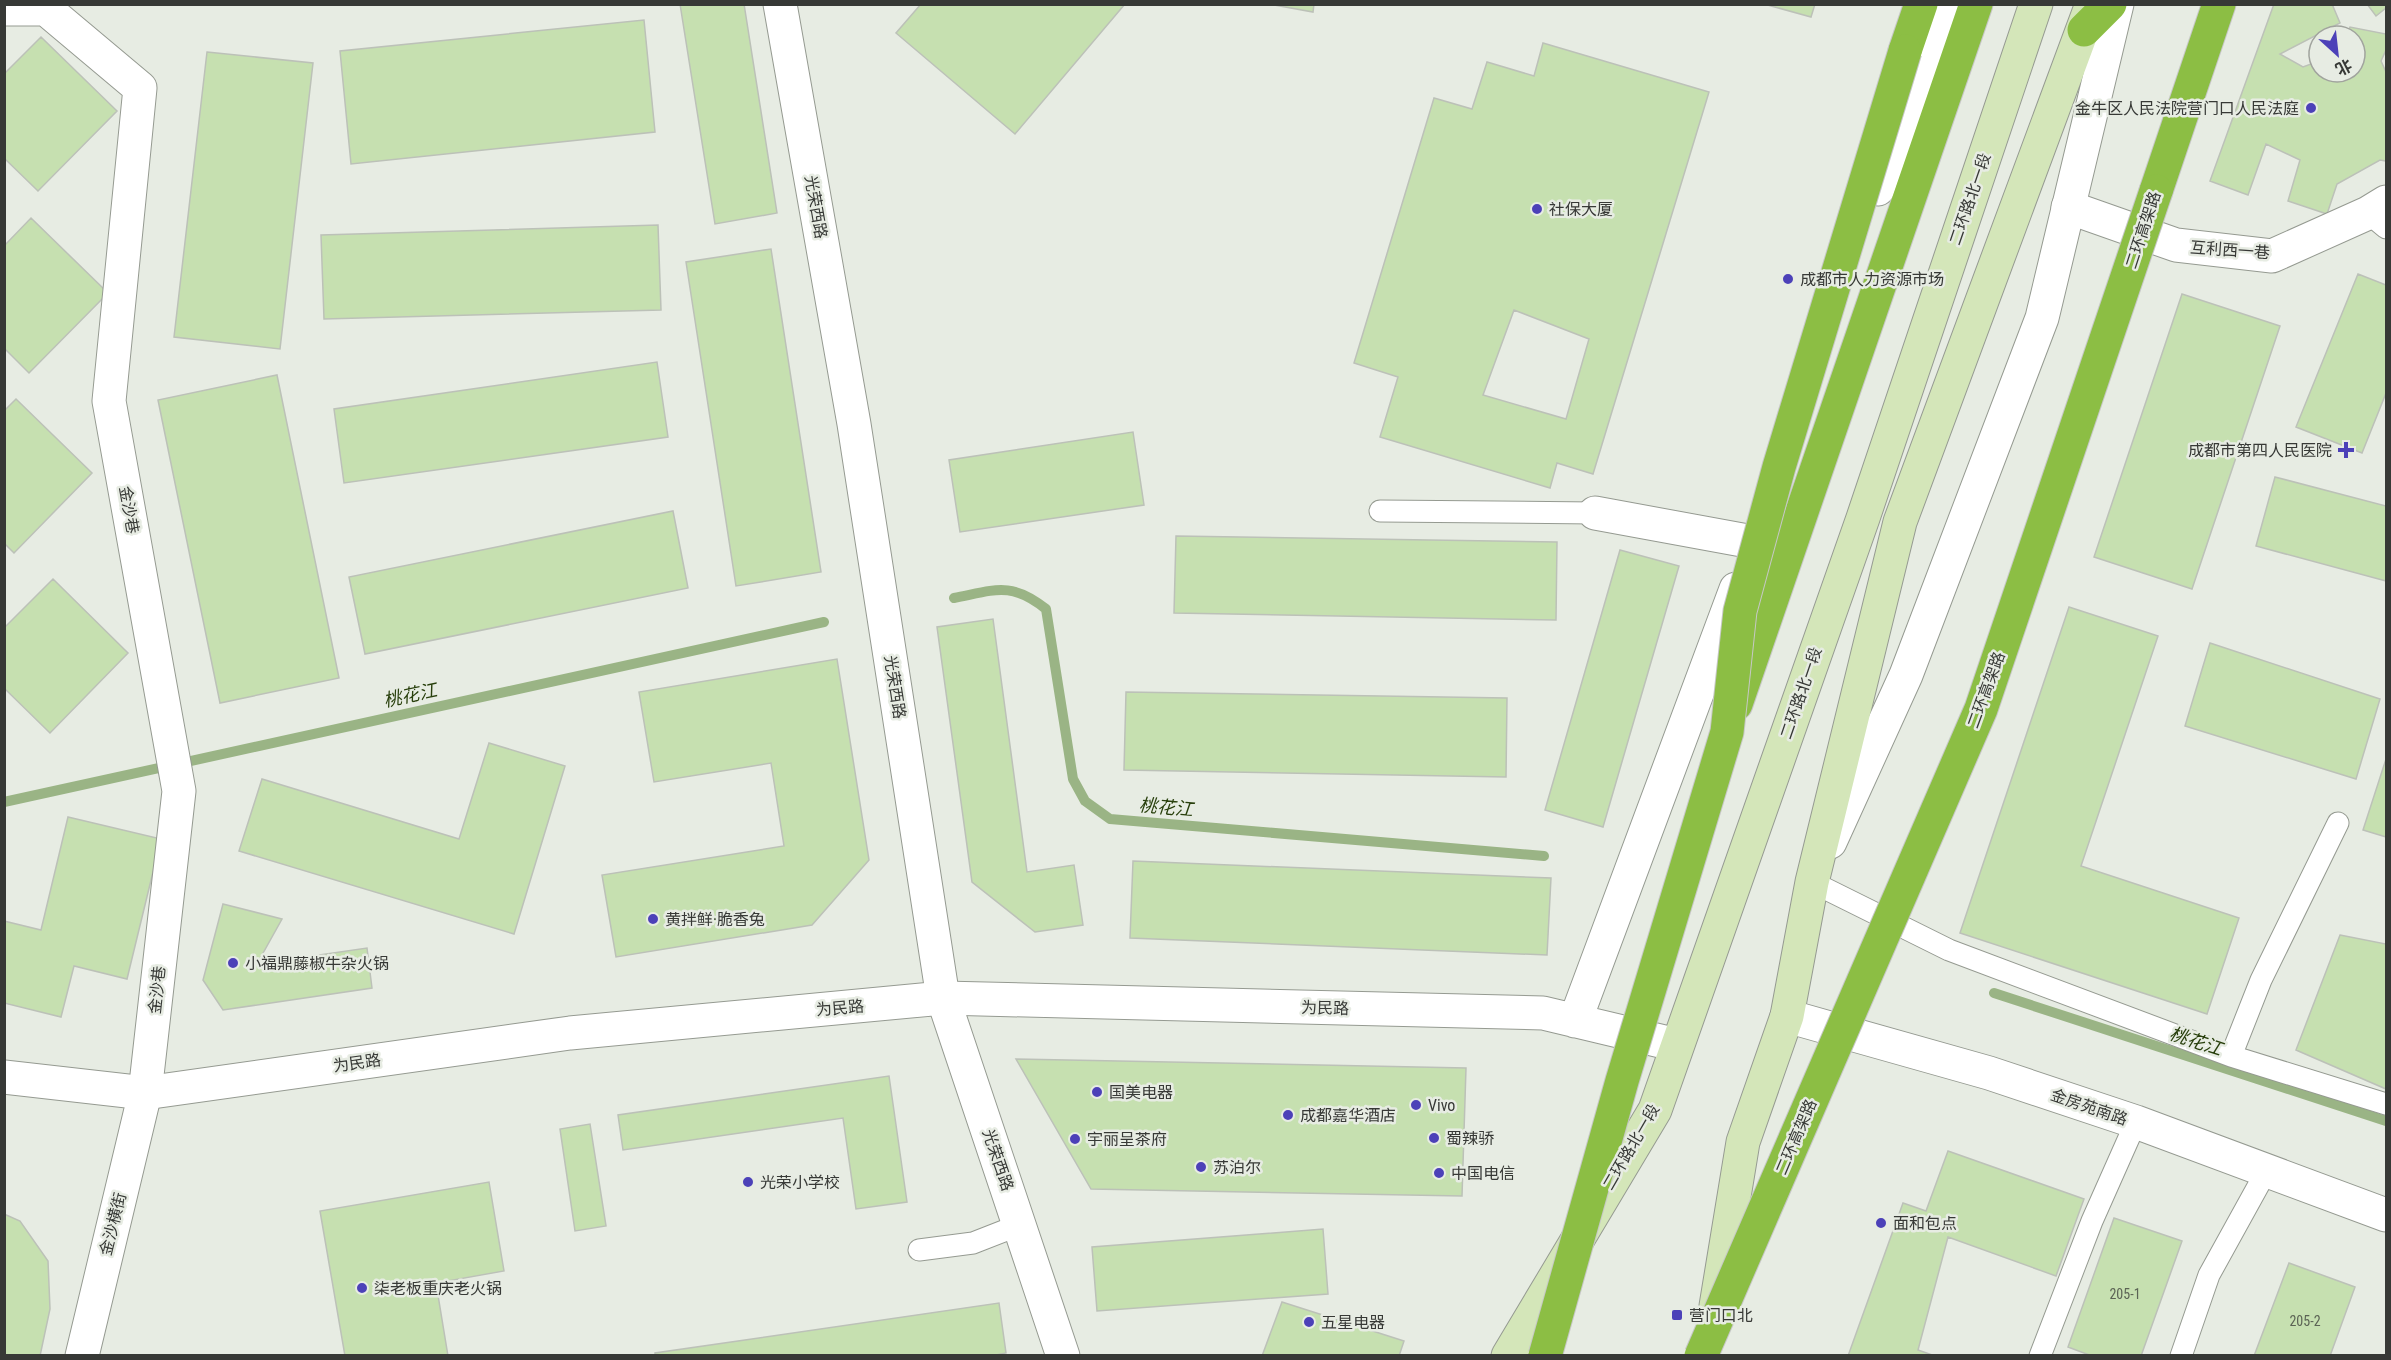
<svg xmlns="http://www.w3.org/2000/svg" width="2391" height="1360" font-family="'Roboto Condensed','Noto Sans SC',sans-serif">
	<rect width="100%" height="100%" fill="#e7ece3"/>
	<g fill="none" stroke-linecap="round" stroke-linejoin="round">
		<!-- stream -->
		<path stroke="#9ab485" stroke-width="10" d="M954,598C995,590 1011,581 1046,609L1073,779L1085,801L1110,819L1544,856
			M4,802L824,622
			M1994,993L2386,1121"/>
	</g>
	<!-- building -->
	<path fill="#c6e0b0" stroke="#bcc1b8" stroke-width="1.5" fill-rule="evenodd" d="M680,4H744L777,213L715,224Z
		M921,4H1125L1015,134L896,33Z
		M1269,4H1314L1313,12Z
		M1764,4H1815L1811,17Z
		M2274,4H2332L2340,23L2280,54L2303,67L2319,61V72H2355V36H2346L2350,27L2386,34V50L2381,61L2386,72V161L2380,160L2337,184L2327,214L2288,201L2300,160L2266,144L2248,195L2210,181Z
		M2367,4H2386V8L2376,16Z
		M644,20L655,132L351,164L340,51Z
		M41,37L117,111L38,191L4,158V74Z
		M1543,43L1709,92L1593,474L1557,463L1550,488L1380,437L1398,377L1354,363L1434,98L1472,109L1487,62L1534,76ZM1514,310L1589,339L1566,419L1483,395Z
		M207,52L313,63L280,349L174,337Z
		M31,218L108,293L29,373L4,348V246Z
		M658,225L661,310L324,319L321,235Z
		M771,249L821,572L736,586L686,262Z
		M2358,274L2386,285V393L2362,453L2296,427Z
		M2182,294L2280,326L2192,589L2094,557Z
		M657,362L668,437L344,483L334,409Z
		M277,375L339,678L220,703L158,400Z
		M16,399L92,473L14,553L4,543V411Z
		M1133,432L1144,505L960,532L949,460Z
		M2275,477L2386,506V581L2256,546Z
		M673,511L688,588L365,654L349,577Z
		M1176,536L1557,542L1556,620L1174,613Z
		M1620,550L1679,566L1603,827L1545,810Z
		M53,579L128,653L50,733L4,688V628Z
		M2069,607L2158,636L2081,866L2239,918L2207,1014L1960,933Z
		M993,619L1027,872L1074,865L1083,925L1035,932L972,882L937,627Z
		M2210,643L2380,699L2356,779L2185,726Z
		M837,659L869,860L812,925L616,957L602,875L784,846L771,763L654,782L639,692Z
		M1126,692L1507,698L1506,777L1124,770Z
		M489,743L565,766L514,934L239,851L262,779L459,839Z
		M2386,759V837L2363,830Z
		M68,817L161,839L127,979L74,966L61,1017L4,1003V921L41,930Z
		M1133,861L1551,878L1547,955L1130,938Z
		M223,904L282,919L257,964L367,948L372,988L223,1010L203,980Z
		M2340,935L2386,944V1089L2296,1050Z
		M1016,1059L1466,1068L1462,1196L1091,1189Z
		M889,1076L907,1202L856,1209L843,1118L623,1150L618,1115Z
		M590,1124L606,1226L575,1231L560,1129Z
		M1948,1151L2084,1199L2056,1276L1948,1237L1918,1350L1935,1356H1848L1903,1203L1926,1211Z
		M489,1182L504,1271L436,1283L448,1356H345L320,1211Z
		M4,1214L20,1221L48,1261L50,1309L40,1356H4Z
		M2114,1218L2182,1241L2141,1356H2092L2068,1347Z
		M1323,1229L1328,1294L1097,1311L1092,1247Z
		M2289,1263L2355,1287L2330,1356H2254Z
		M1282,1302L1404,1341L1399,1356H1262Z
		M999,1303L1006,1353L991,1356H655V1353Z"/>
	<g fill="none" stroke-linecap="round" stroke-linejoin="round">
		<defs>
			<path id="service" d="M2368,213L2386,228
				M1380,511L1595,513
				M1812,882L1949,950L2231,1056L2386,1104
				M2231,1056L2261,980L2338,823
				M919,1250L973,1243L1019,1225
				M2040,1356L2092,1221L2136,1122
				M2181,1356L2209,1275L2267,1170"/>
			<path id="minor" d="M780,4L854,424L943,998L1063,1356
				M4,9H46L140,88L109,401L179,791L145,1093L82,1356
				M2068,207L2176,245L2272,256L2368,213L2386,202
				M1595,513L1753,542"/>
			<path id="tertiary" d="M1878,189L1944,4
				M1830,842L1906,675L2042,318L2117,4
				M1787,1016L1989,1073L2136,1122L2386,1215
				M1575,1021L1736,589
				M4,1077L145,1093L570,1033L943,998L1543,1013L1677,1045"/>
			<path id="secondary" d="M1716,1306L1743,1142L1787,1016L1812,882L1900,522L2092,4
				M1508,1356L1655,1110L1863,518L2036,4"/>
			<path id="trunk" d="M2084,30L2110,4
				M1905,51L1921,4
				M2156,191L2219,4
				M1736,704L1976,4"/>
		</defs>
		<!-- service casing -->
		<use href="#service" stroke="#959a91" stroke-width="23"/>
		<!-- minor casing -->
		<use href="#minor" stroke="#959a91" stroke-width="35"/>
		<!-- tertiary casing -->
		<use href="#tertiary" stroke="#959a91" stroke-width="35"/>
		<!-- secondary casing -->
		<use href="#secondary" stroke="#959a91" stroke-width="35"/>
		<!-- trunk casing -->
		<use href="#trunk" stroke="#c7c8c7" stroke-width="35"/>
		<!-- service -->
		<use href="#service" stroke="#fff" stroke-width="21"/>
		<!-- minor -->
		<use href="#minor" stroke="#fff" stroke-width="33"/>
		<!-- tertiary -->
		<use href="#tertiary" stroke="#fff" stroke-width="33"/>
		<!-- secondary -->
		<use href="#secondary" stroke="#d4e6b9" stroke-width="33"/>
		<!-- trunk -->
		<use href="#trunk" stroke="#8cbe44" stroke-width="33"/>
		<defs>
			<path id="trunk-bridge" d="M1545,1356L1622,1081L1727,732L1740,611L1779,467L1905,51
				M1701,1356L1981,709L2156,191"/>
		</defs>
		<!-- trunk-bridge casing -->
		<use href="#trunk-bridge" stroke="#c7c8c7" stroke-width="35" stroke-linecap="butt"/>
		<!-- trunk-bridge -->
		<use href="#trunk-bridge" stroke="#8cbe44" stroke-width="33"/>
	</g>
	<!-- markers -->
	<g fill="#4c41b8" stroke="#e7ece3" stroke-width="2">
		<circle cx="2311" cy="108" r="6"/>
		<circle cx="1537" cy="209" r="6"/>
		<circle cx="1788" cy="279" r="6"/>
		<path d="M2343 441h6v6h6v6h-6v6h-6v-6h-6v-6h6z"/>
		<circle cx="653" cy="919" r="6"/>
		<circle cx="233" cy="963" r="6"/>
		<circle cx="1097" cy="1092" r="6"/>
		<circle cx="1416" cy="1105" r="6"/>
		<circle cx="1288" cy="1115" r="6"/>
		<circle cx="1434" cy="1138" r="6"/>
		<circle cx="1075" cy="1139" r="6"/>
		<circle cx="1201" cy="1167" r="6"/>
		<circle cx="1439" cy="1173" r="6"/>
		<circle cx="748" cy="1182" r="6"/>
		<circle cx="1881" cy="1223" r="6"/>
		<circle cx="362" cy="1288" r="6"/>
		<rect x="1671" y="1309" width="12" height="12" rx="3"/>
		<circle cx="1309" cy="1322" r="6"/>
	</g>
	<g text-anchor="middle" dominant-baseline="central" stroke-width="5" stroke-linejoin="round" paint-order="stroke">
		<!-- number labels -->
		<g font-size="14" fill="#5b6354">
			<text x="2125" y="1294">205-1</text>
			<text x="2305" y="1321">205-2</text>
		</g>
		<!-- poi labels -->
		<g font-size="16" fill="#373936" stroke="#e7ece3" text-anchor="start">
			<text x="2299" y="108" text-anchor="end">金牛区人民法院营门口人民法庭</text>
			<text x="1549" y="209">社保大厦</text>
			<text x="1800" y="279">成都市人力资源市场</text>
			<text x="2332" y="450" text-anchor="end">成都市第四人民医院</text>
			<text x="665" y="919">黄拌鲜·脆香兔</text>
			<text x="245" y="963">小福鼎藤椒牛杂火锅</text>
			<text x="1109" y="1092">国美电器</text>
			<text x="1428" y="1105">Vivo</text>
			<text x="1300" y="1115">成都嘉华酒店</text>
			<text x="1446" y="1138">蜀辣骄</text>
			<text x="1087" y="1139">宇丽呈茶府</text>
			<text x="1213" y="1167">苏泊尔</text>
			<text x="1451" y="1173">中国电信</text>
			<text x="760" y="1182">光荣小学校</text>
			<text x="1893" y="1223">面和包点</text>
			<text x="374" y="1288">柒老板重庆老火锅</text>
			<text x="1689" y="1315">营门口北</text>
			<text x="1321" y="1322">五星电器</text>
		</g>
		<!-- street labels -->
		<g font-size="16" fill="#373936" stroke="#e7ece3">
			<text transform="translate(1970 199) rotate(-71)">二环路北一段</text>
			<text transform="translate(816 207) rotate(80)">光荣西路</text>
			<text transform="translate(2143 230) rotate(-72)">二环高架路</text>
			<text transform="translate(2230 250) rotate(4)">互利西一巷</text>
			<text transform="translate(129 510) rotate(80)">金沙巷</text>
			<text transform="translate(895 687) rotate(81)">光荣西路</text>
			<text transform="translate(1986 690) rotate(-70)">二环高架路</text>
			<text transform="translate(1801 693) rotate(-71)">二环路北一段</text>
			<text transform="translate(157 990) rotate(-84)">金沙巷</text>
			<text transform="translate(840 1008) rotate(-5)">为民路</text>
			<text transform="translate(1325 1008) rotate(1)">为民路</text>
			<text transform="translate(357 1063) rotate(-8)">为民路</text>
			<text transform="translate(2089 1107) rotate(19)">金房苑南路</text>
			<text transform="translate(1796 1137) rotate(-67)">二环高架路</text>
			<text transform="translate(1631 1147) rotate(-60)">二环路北一段</text>
			<text transform="translate(998 1160) rotate(71)">光荣西路</text>
			<text transform="translate(113 1224) rotate(-76)">金沙横街</text>
		</g>
		<!-- water labels -->
		<g font-size="18" font-style="italic" fill="#29400d" stroke="#e7ece3">
			<text transform="translate(410 695) rotate(-12)">桃花江</text>
			<text transform="translate(1166 807) rotate(5)">桃花江</text>
			<text transform="translate(2196 1041) rotate(18)">桃花江</text>
		</g>
	</g>
	<!-- border -->
	<rect width="2391" height="1360" fill="none" stroke="#373936" stroke-width="12"/>
	<!-- north arrow -->
	<g transform="translate(2337 54) rotate(153)"><circle r="28" fill="#e7ece3" stroke="#a1a49e" stroke-width="1.5"/>
	<path d="M0-4.5L10 22L0 15L-10 22Z" fill="#4c41b8"/>
	<text y="-9" font-size="16" font-weight="bold" text-anchor="middle" fill="#373936">北</text>
	</g>
</svg>
